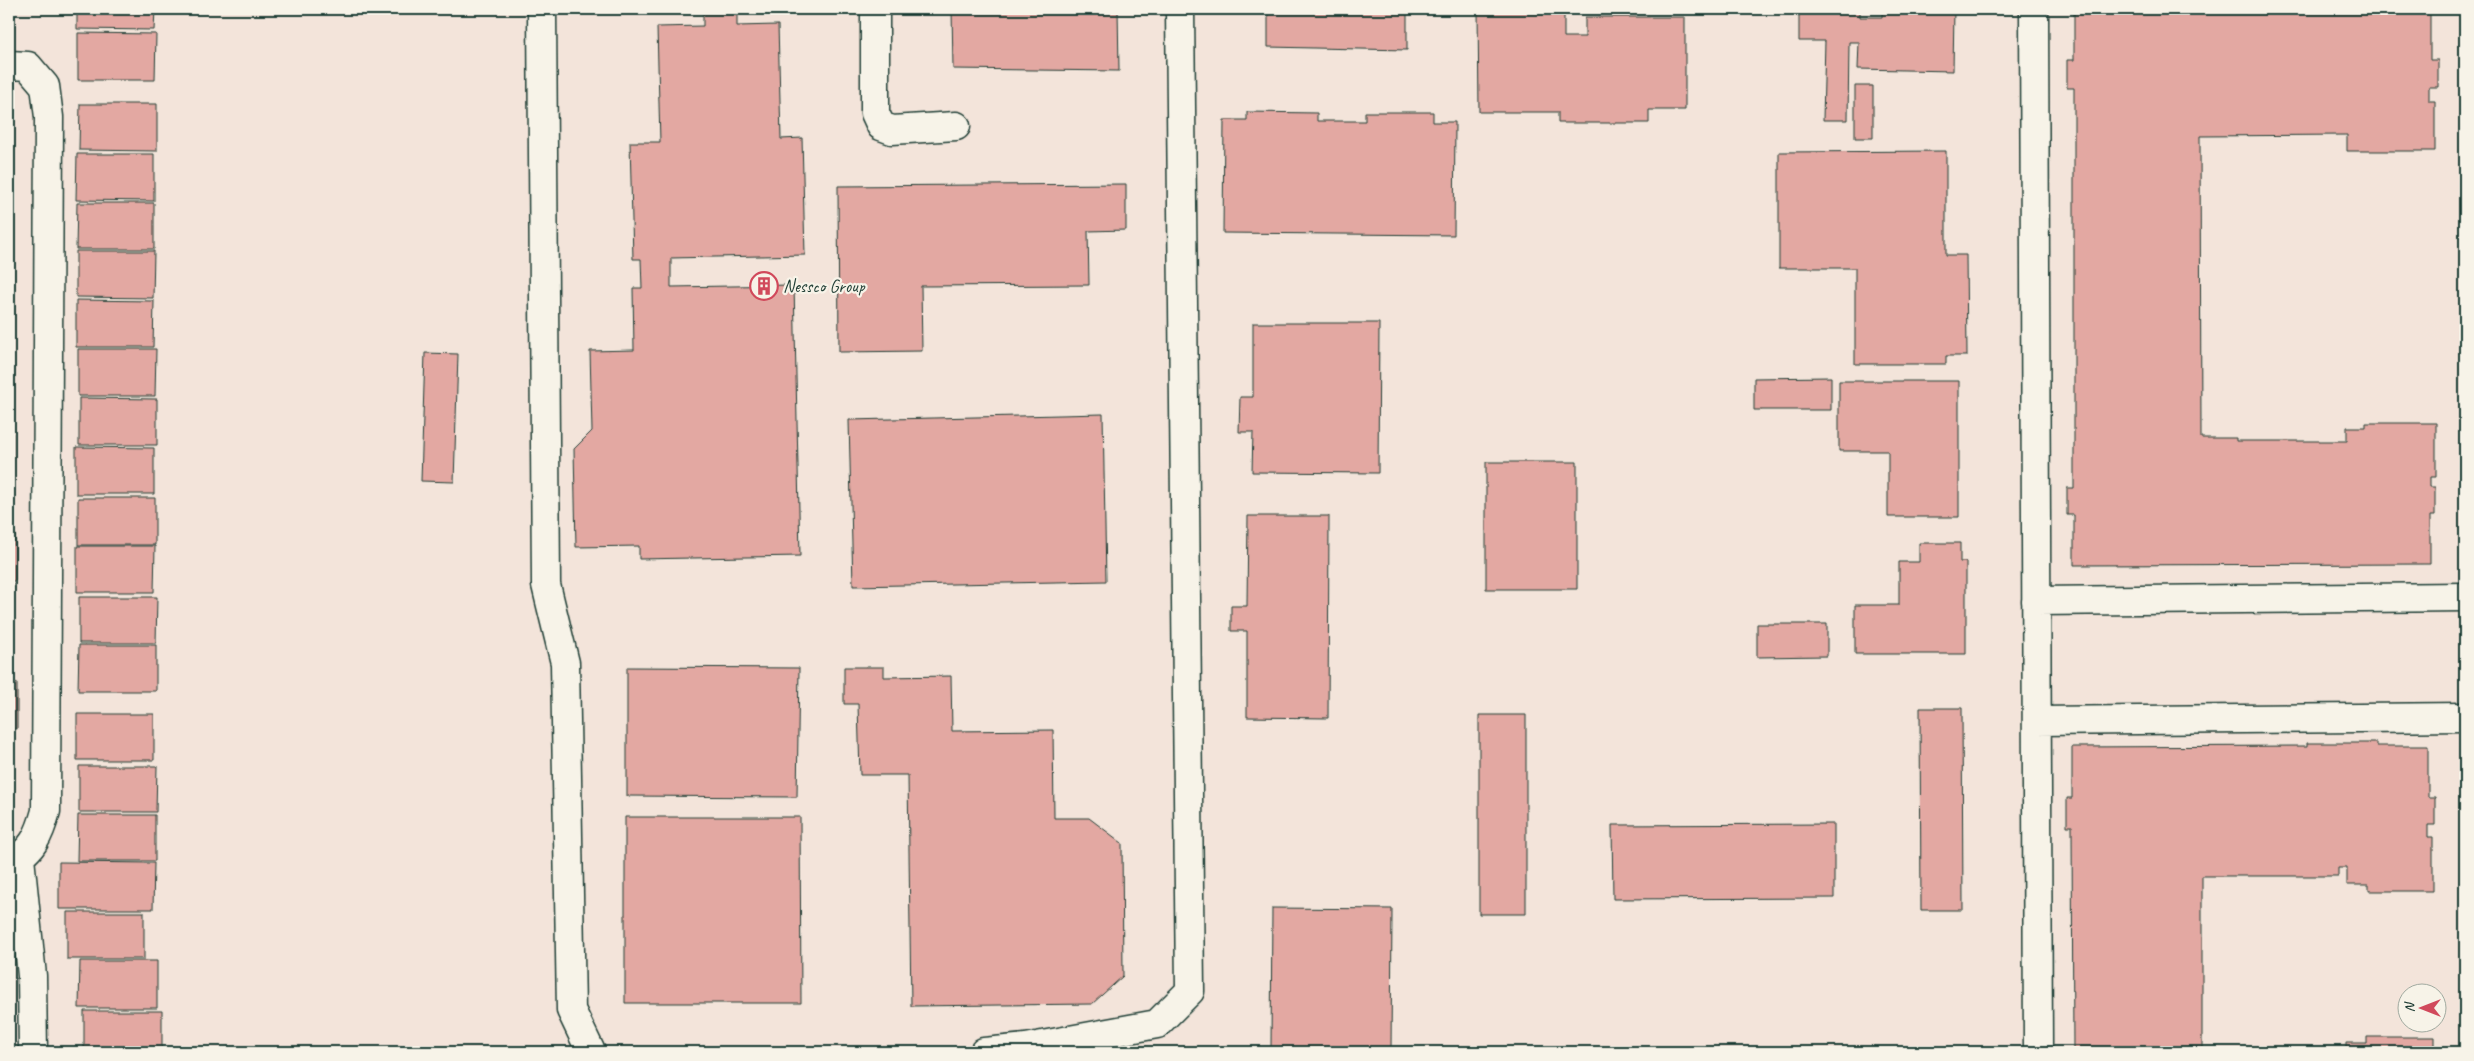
<svg xmlns="http://www.w3.org/2000/svg" width="2474" height="1061" font-family="Caveat,sans-serif">
	<rect width="100%" height="100%" fill="#f3e4da"/>
	<filter id="ink" filterUnits="userSpaceOnUse"><feTurbulence type="fractalNoise" baseFrequency=".02" numOctaves="2"/><feDisplacementMap in="SourceGraphic" scale="10" xChannelSelector="R" yChannelSelector="G"/><feConvolveMatrix kernelMatrix="1 2 1 2 8 2 1 2 1" color-interpolation-filters="sRGB"/></filter>
	<g filter="url(#ink)">
		<!-- building -->
		<path fill="#e3a8a2" stroke="#1f3d34" d="M77,9H155L154,30L77,29Z
			M952,9H1118L1119,71L953,69Z
			M1268,9H1407V50L1268,47Z
			M1478,9H1564V37H1585V17H1685V110H1649V123H1558V112H1479Z
			M1799,9H1860V17H1882V9H1954L1953,71L1858,69L1859,42H1849L1848,120H1823L1825,41H1799Z
			M2306,9H2430V60H2438V87H2429V101H2435V151H2347V135L2200,136L2201,438H2236V441H2347V427H2366V423H2436V477H2430V487H2435V516H2430V564L2074,565V515H2067V488H2074V88H2067V60H2074V10Z
			M737,11V26L778,25L781,139L802,138L805,255L671,258V287L794,285L800,556L639,559V546L576,547L574,449L592,431L590,351L634,350L633,288H642L641,259H633L630,142H660L657,27L703,26V12Z
			M78,33L156,34L155,80H78Z
			M1855,86H1873V138H1855Z
			M80,104H157V151L79,150Z
			M1247,112L1317,113V121H1365V112H1433V122H1455L1454,235L1223,233L1224,120H1247Z
			M9,120H10V167H9Z
			M1946,151V255H1966L1967,356H1946V364H1855V268H1779V152Z
			M77,154H154V201L76,200Z
			M1126,184V230L1088,231L1089,285L921,286L922,351L839,352L838,186Z
			M77,203H154V249H76Z
			M9,219H10V265H9Z
			M76,251H154L153,298L76,297Z
			M9,268H13V314H9Z
			M76,300L154,301L153,347H76Z
			M1253,323H1379L1378,473L1252,472L1253,432H1239L1240,397H1253Z
			M78,349H156L155,396H78Z
			M425,353L458,354L454,482L421,481Z
			M1831,377V410H1754V378Z
			M1839,381H1959V517H1888V451H1839Z
			M79,398L157,399V445H79Z
			M1103,414L1106,581L853,586L849,420Z
			M9,416H12V463H9Z
			M76,447L154,448V494H76Z
			M1486,462H1577V589H1486Z
			M9,486H12V532H9Z
			M78,498H155V545H78Z
			M1248,516H1329L1328,718L1247,717V631H1231V606H1247Z
			M9,534H15V581H9Z
			M1919,543H1960V562H1966V654H1855V605H1899V562H1919Z
			M77,546H155L154,592H77Z
			M9,583H13V630H9Z
			M79,597H157L156,643H79Z
			M1757,624H1827V656L1757,657Z
			M9,633H11V679H9Z
			M79,645H156V691H78Z
			M627,667L799,668L797,797L627,796Z
			M844,667H884V677L951,676L952,731L1053,730L1054,818H1089L1122,843L1123,976L1092,1004L911,1006L908,775H860L858,704H844Z
			M9,683H17V729H9Z
			M1920,708H1962L1963,910H1921Z
			M77,714H154V760H77Z
			M1479,715H1526V914H1479Z
			M9,731H12V777H9Z
			M2307,743H2377V746H2428V797H2435V825H2428V837H2433V891H2369V885H2347V868H2338V876H2202V1052H2073L2072,826H2067V798H2072V747L2307,746Z
			M79,766H157L156,812H79Z
			M78,815H155V861H77Z
			M625,817H800L801,1003H625Z
			M1834,824V898L1613,899L1612,825Z
			M59,862L154,863L153,909H59Z
			M1272,908L1392,909L1391,1050L1271,1049Z
			M67,912H144V959H67Z
			M80,961H157V1008H79Z
			M84,1011H162V1052H84Z
			M2367,1037H2435V1052H2346V1043H2367Z"/>
		<g fill="none" stroke-linecap="round" stroke-linejoin="round">
			<defs>
				<path id="minor" d="M542,9L546,585L565,663L571,1010L591,1052
					M875,9V113L881,126L892,130L956,126
					M2034,9L2038,1052
					M9,65L28,66L45,86L49,117L46,811C40,833 32,854 9,861
					M2036,601L2465,597
					M2037,721L2465,717
					M20,858L32,976L33,1052
					M984,1052L1026,1048L1157,1024L1190,991L1180,9"/>
			</defs>
			<!-- minor casing -->
			<use href="#minor" stroke="#1f3d34" stroke-width="31"/>
			<!-- minor -->
			<use href="#minor" stroke="#f7f3e8" stroke-width="28"/>
		</g>
	</g>
	<!-- icons -->
	<defs>
		<symbol id="building-ring" viewBox="-11 -11 22 22"><circle r="9.5" fill="#f7f3e8" stroke="#d1495b" stroke-width="1.5"/><path d="M-4-6H4V6H1V3H-1V6H-4ZM-2.5-4.3h1.7v1.8h-1.7ZM.8-4.3h1.7v1.8H.8ZM-2.5-1h1.7V.8h-1.7ZM.8-1h1.7V.8H.8Z" fill="#d1495b"/></symbol>
	</defs>
	<g fill-rule="evenodd">
		<use href="#building-ring" x="748" y="270" width="32" height="32"/>
	</g>
	<g text-anchor="middle" dominant-baseline="central" stroke-width="4.5" stroke-linejoin="round" paint-order="stroke">
		<!-- poi labels -->
		<g font-size="18" fill="#1f3d34" stroke="#f7f3e8" text-anchor="start">
			<text x="783" y="286">Nessco Group</text>
		</g>
	</g>
	<!-- margin -->
	<rect width="2474" height="1061" fill="none" stroke="#f7f3e8" stroke-width="30"/>
	<rect x="15" y="15" width="2444" height="1031" fill="none" stroke="#1f3d34" stroke-width="2" filter="url(#ink)"/>
	<!-- north arrow -->
	<g transform="translate(2422 1008) rotate(270)"><circle r="24" fill="#f7f3e8" stroke="#a1aaa0"/>
	<path d="M0-4L9 19L0 12L-9 19Z" fill="#d1495b"/>
	<text y="-8" font-size="14" font-weight="bold" text-anchor="middle" fill="#1f3d34">N</text>
	</g>
</svg>
